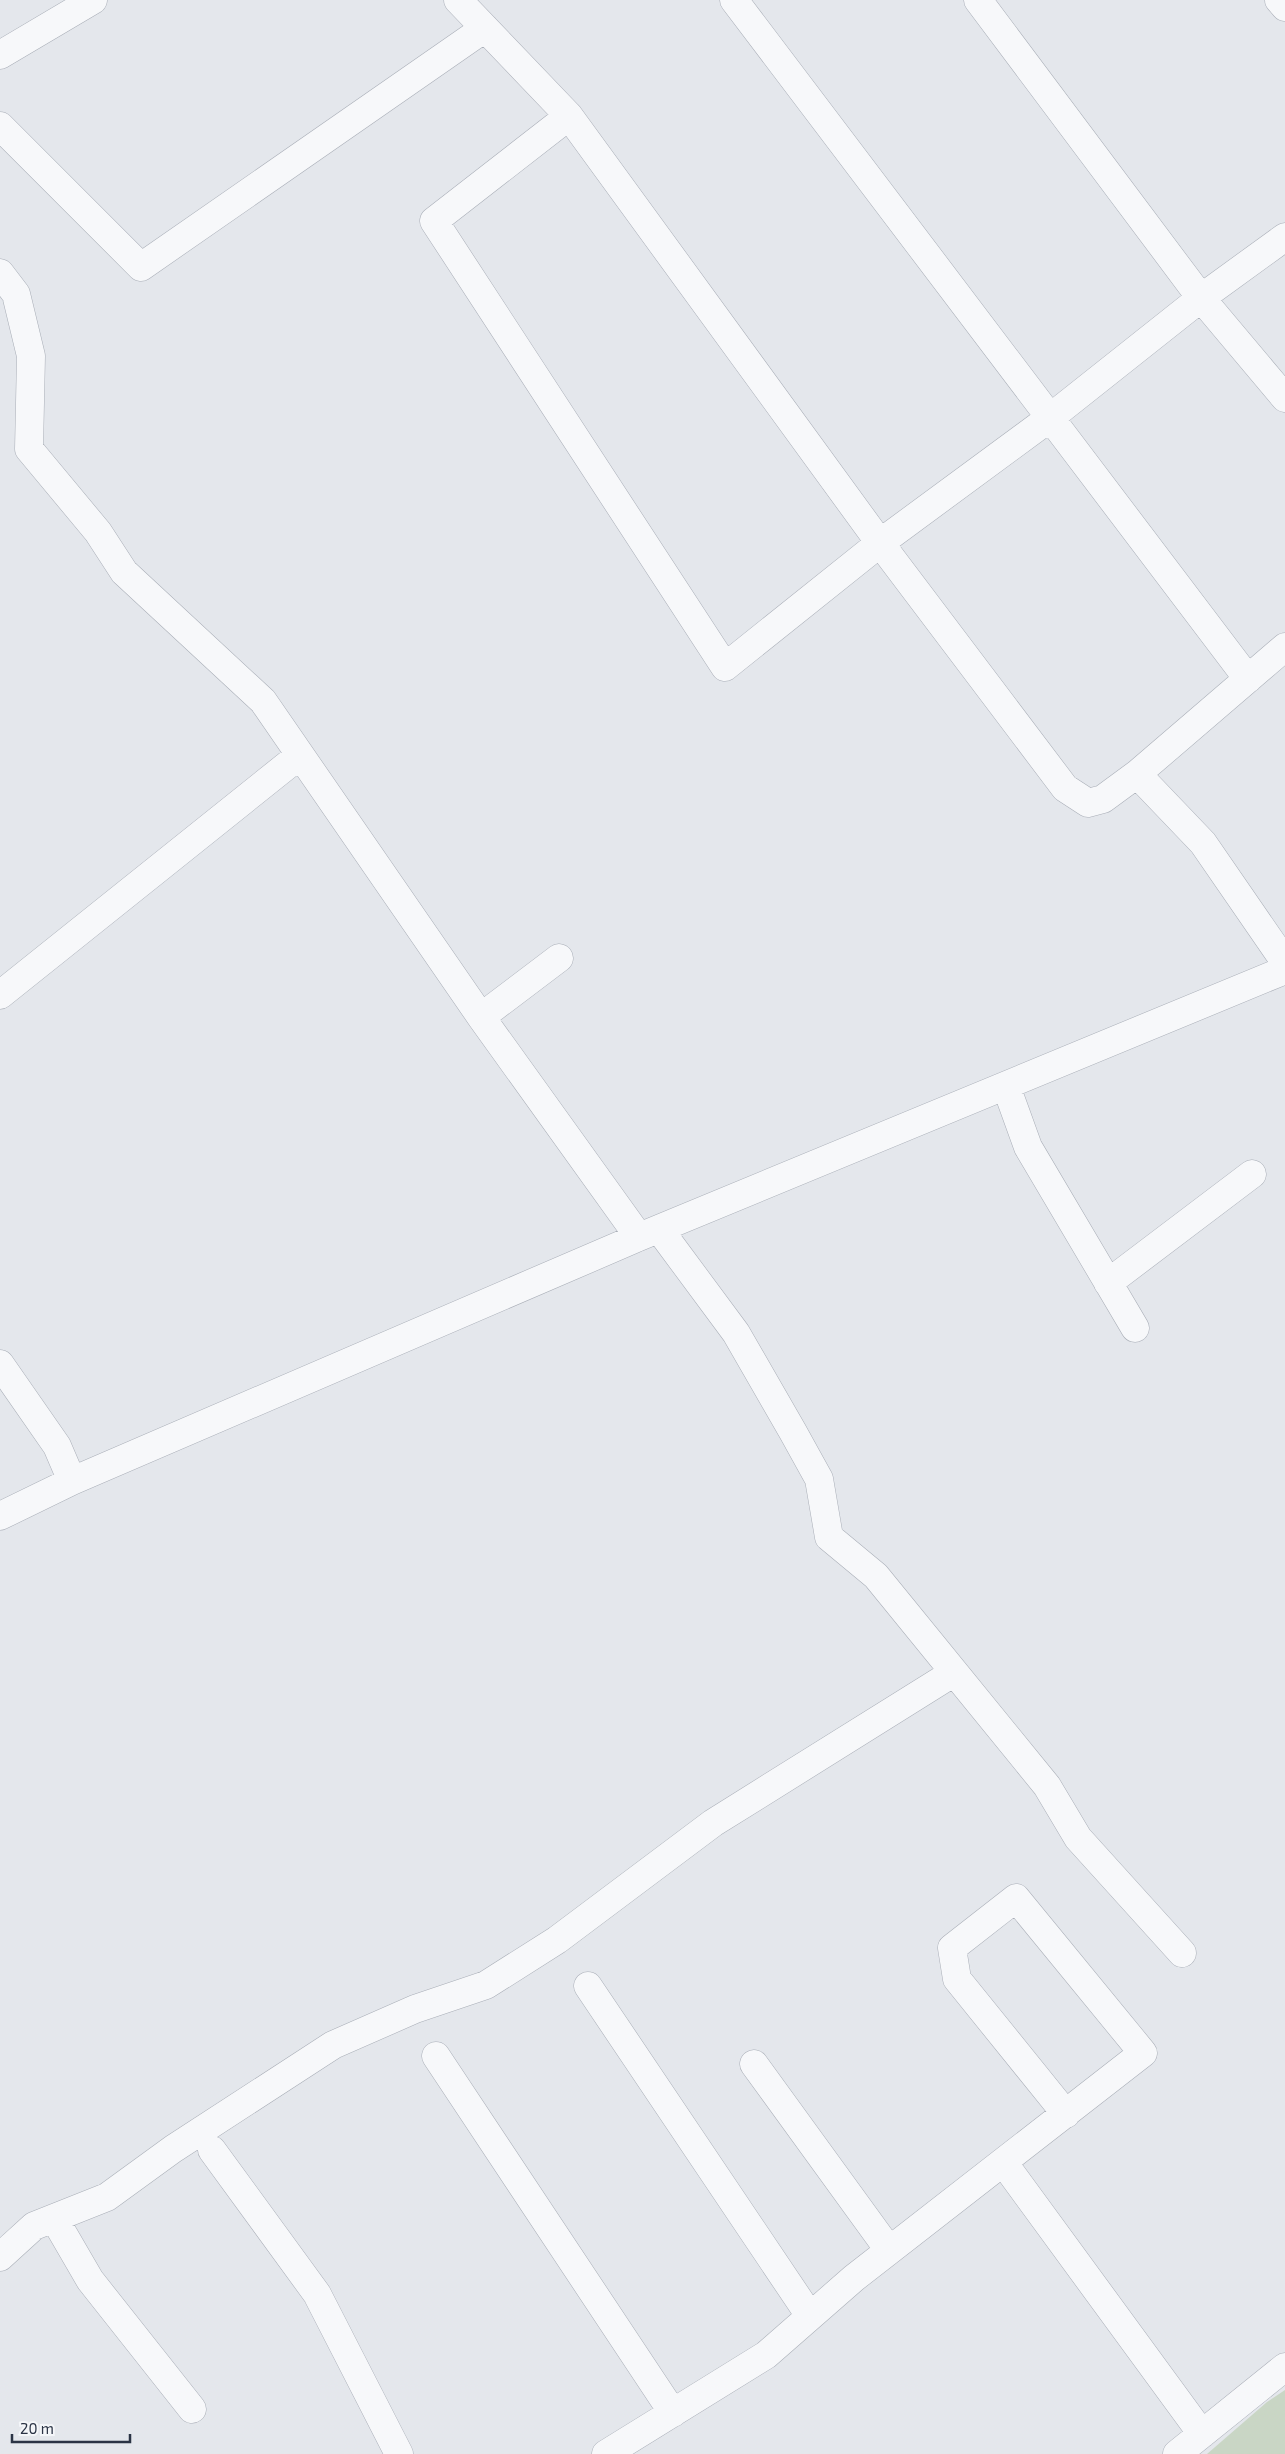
<svg xmlns="http://www.w3.org/2000/svg" width="1285" height="2454" font-family="'Exo 2',sans-serif">
	<rect width="100%" height="100%" fill="#e4e7ec"/>
	<!-- green -->
	<path fill="#c9d6c5" d="M1285,2390V2454H1207L1267,2402Z"/>
	<g fill="none" stroke-linecap="round" stroke-linejoin="round">
		<defs>
			<path id="street" d="M458,0L569,116L880,543L1065,788L1088,803L1103,799L1137,774L1203,843L1285,962
				M734,0L1248,679
				M978,0L1201,298L1285,398
				M1279,0L1285,7
				M0,55L93,0
				M569,116L434,221L725,667L880,543L1051,417L1201,298L1285,237
				M0,126L141,267L485,28
				M0,273L16,294L31,356L29,449L98,532L124,572L263,701L481,1017L639,1237
				M1137,774L1285,647
				M0,995L300,755
				M481,1017L559,958
				M1006,1086L1028,1147L1135,1328
				M659,1229L736,1333L793,1432L819,1479L829,1537L876,1576L1047,1786L1078,1838L1182,1953
				M1108,1283L1252,1174
				M0,1364L57,1446L72,1481
				M0,1516L72,1481L639,1237L1285,970
				M588,1986L810,2316
				M436,2056L673,2413
				M754,2064L889,2250
				M212,2150L317,2294L399,2454
				M1003,2162L1202,2434
				M54,2218L90,2280L192,2409
				M0,2257L34,2226L107,2197L173,2149L333,2045L415,2009L486,1985L557,1940L713,1823L953,1673
				M606,2454L766,2355L854,2278L1143,2053L1016,1898L952,1948L957,1979L1066,2114
				M1177,2454L1285,2367"/>
		</defs>
		<!-- street casing -->
		<use href="#street" stroke="#a9aeb7" stroke-width="29"/>
		<!-- street -->
		<use href="#street" stroke="#f7f8fa" stroke-width="28"/>
	</g>
	<!-- scale -->
	<path d="M12 2434v8h118v-8" fill="none" stroke="#2b3445" stroke-width="2.5"/>
	<text x="20" y="2434" font-size="15" fill="#2b3445" stroke="#f4f6f9" stroke-width="4" paint-order="stroke">20 m</text>
</svg>
